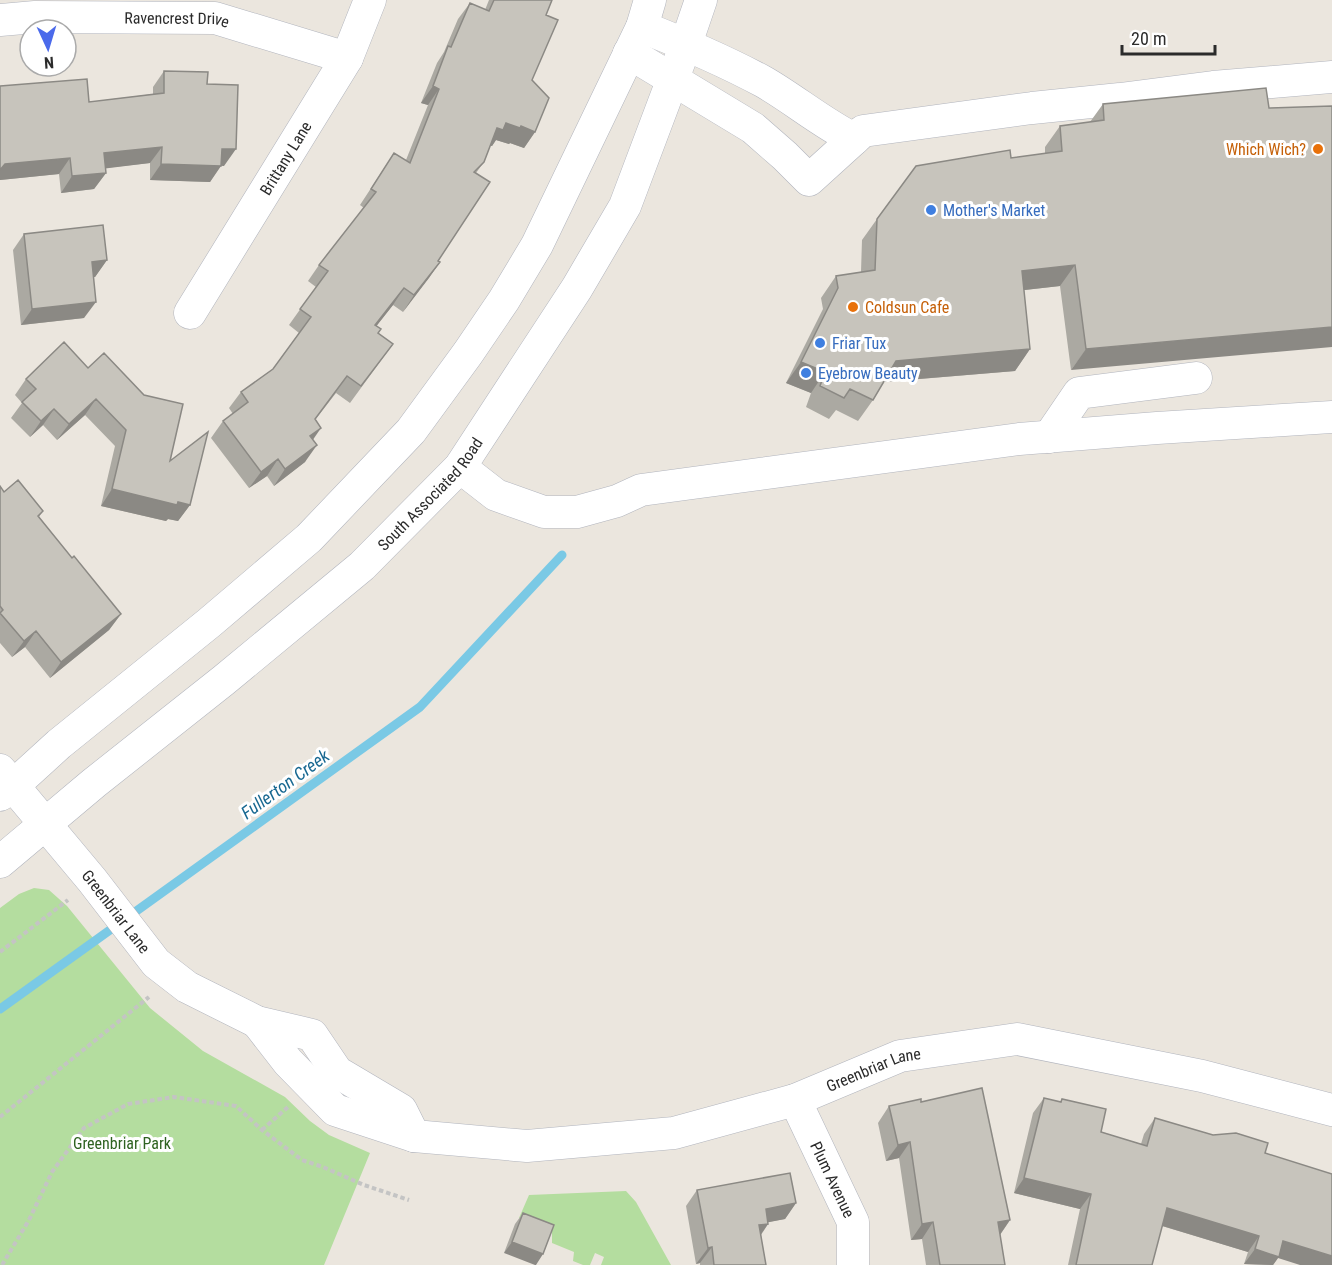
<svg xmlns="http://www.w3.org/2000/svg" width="1332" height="1265" font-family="'Roboto Condensed',sans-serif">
	<rect width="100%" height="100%" fill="#ebe6de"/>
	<!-- green -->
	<path fill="#b4dd9f" d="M34,888L49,890L67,906L150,1008L203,1051L285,1097L310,1121L329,1135L370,1153L324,1265H0V908L19,894Z
		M626,1191L636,1202L671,1265H601L604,1257L595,1253L590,1265H583L573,1261L574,1252L552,1243V1231L519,1218L529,1195Z"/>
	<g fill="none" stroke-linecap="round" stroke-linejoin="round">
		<!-- stream -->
		<path stroke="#7ac9e5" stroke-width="9" d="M0,1009L420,707L562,555"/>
		<defs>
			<g id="minor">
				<path id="s1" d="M0,20L35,17L215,18L347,58"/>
				<path d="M642,27C683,43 725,61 764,82C795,100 822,123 854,139"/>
				<path d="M629,53L753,128L785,156L809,180L863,131L1032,108L1120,99L1213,87L1332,77"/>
				<path id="s2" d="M190,313L347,58L370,0"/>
				<path d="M1049,437L1079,393L1196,378"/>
				<path d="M460,467L496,495L544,512H577L617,501L641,490L1019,439L1157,428L1332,417"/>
				<path id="s3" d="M0,770L92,880L156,963L187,987L257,1022L312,1035L337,1072L401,1110L414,1136"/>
				<path d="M0,795L13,786L59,744L209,623L309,538L411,431L468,353L504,300L537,245L642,27L650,0"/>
				<path id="s4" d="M0,862L94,783L224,680L362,566L460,467L577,288L625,206L686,44L701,0"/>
				<path id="s5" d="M257,1022L288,1062L335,1110L414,1136L527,1146L674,1133L795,1100L900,1056L1017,1039L1202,1076L1332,1110"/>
				<path id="s6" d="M795,1100L853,1222V1265"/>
			</g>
		</defs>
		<!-- minor casing -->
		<use href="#minor" stroke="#b1b4bd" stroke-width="33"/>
		<!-- path -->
		<path stroke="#c4c4c4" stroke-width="4" stroke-dasharray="4.5 3" stroke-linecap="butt" d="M0,952L68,900
			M0,1117L149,997
			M262,1130L288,1107
			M2,1265L29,1220L52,1172L84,1128L128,1104L174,1097L236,1106L262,1130L302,1160L323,1167L364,1185L409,1200"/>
		<!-- minor -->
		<use href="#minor" stroke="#fff" stroke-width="32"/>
	</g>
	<!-- wall -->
	<path fill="#aba9a2" d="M489,0H552L546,15L532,80L535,132L524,148L510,143L509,144L496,140L492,146H490L484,162L476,173L438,261L440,262L403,312L393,305L376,326L378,333L393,344L350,403L336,393L315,420L313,440L305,462L274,486L267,476L249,488L211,438L223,421L233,414L229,408L241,392L273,369L299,333L289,325L316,287L308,281L319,265L364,208L360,205L394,153L406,160L428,105L421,103L437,63L444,52L458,19L470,3L485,10Z
		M164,71L207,84L224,166L221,165L210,182L150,180V163L105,168L106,173L94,189L61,193L59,174L0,180V86L89,102L153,94V87Z
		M1103,104L1269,108L1071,370L1060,286L1024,290L1030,349L1015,371L884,382L873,400L858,421L836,410L829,419L806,407L811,393L786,383L823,309L821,298L836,276L861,272L862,240L877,219L1011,158L1045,154V147L1060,126L1090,122Z
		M24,234L107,260L95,277H93L84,318L21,325L13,250Z
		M64,342L170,461L190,505L178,521L168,519L166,521L101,506L115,446L85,415L57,440L43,425L30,437L11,418L22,403L15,395L26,379Z
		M0,486L4,492L43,511L39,517L72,558L121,614L109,630L50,678L25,647L12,657L0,643Z
		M1044,1098L1060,1102L1062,1099L1101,1132L1141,1144L1144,1134L1155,1118L1265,1153L1278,1258L1273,1265L1244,1264L1248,1252L1162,1226L1152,1265H1068L1080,1209L1014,1193L1033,1113Z
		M921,1102L1010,1220L1000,1235L1005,1265H926L922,1239L911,1240L899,1158L886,1161L878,1123L889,1106Z
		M697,1190L796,1203L785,1219L768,1222V1224L761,1235L766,1265H700V1263L696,1264L686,1206Z
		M523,1213L554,1225L504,1253L515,1224Z"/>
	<!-- shaded-wall -->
	<path fill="#8b8984" d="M433,86L439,89L428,105L421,103Z
		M506,123L521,126L535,132L524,148L510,143L509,144L496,140L492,146L486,144L497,128Z
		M162,147L150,163L93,170L104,153Z
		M222,149H236L224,166L210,165Z
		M70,158L59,174L0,180V170L5,164Z
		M161,164L221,166L210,182L150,180Z
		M106,173L94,189L61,193L72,176Z
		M107,260L95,277L80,278L92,262Z
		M440,262L429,278L403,312L414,295Z
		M1075,265L1060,286L1008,292L1022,271Z
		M404,288L393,305L364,342L375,325Z
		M96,302L84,318L21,325L32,309Z
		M1332,327V347L1071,370L1086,349Z
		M1030,349L1015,371L882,382L896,361Z
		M801,362L825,372L811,393L786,383Z
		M96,399L85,415L57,440L69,424Z
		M54,409L43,425L30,437L41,421Z
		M321,428L310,444V436Z
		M317,445L305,462L274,486L285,469Z
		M278,459L267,476L249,488L261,472Z
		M112,489L178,502L190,505L178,521L168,519L166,521L101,506Z
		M121,614L109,630L50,678L61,662Z
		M36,631L25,647L12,657L24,641Z
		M910,1142L899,1158L886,1161L898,1145Z
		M1024,1178L1091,1194L1080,1209L1014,1193Z
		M796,1203L785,1219L754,1225L766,1209Z
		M1167,1208L1259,1236L1248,1252L1156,1224Z
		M1010,1220L999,1236L998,1222Z
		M933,1222L922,1239L911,1240L922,1224Z
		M768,1224L757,1240L759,1225Z
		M1283,1241L1332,1256V1265H1300L1278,1258L1273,1265L1244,1264L1255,1249Z
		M512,1242L543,1254L536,1265H535L504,1253Z
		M712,1247L700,1263L696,1264L708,1248Z"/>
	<!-- building -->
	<path fill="#c7c4bc" stroke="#8b8984" stroke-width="1.5" d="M494,0H552L546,15L558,20L532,80L549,98L535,132L521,126L520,128L506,123L503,130L497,128L484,162L474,172L490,182L438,261L440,262L414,295L404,288L375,325L381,329L378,333L393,344L361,386L347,376L315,419L321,428L310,436L317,445L285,469L278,459L261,472L223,421L248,402L241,392L273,369L311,317L300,309L328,271L319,265L376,192L371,189L394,153L410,163L439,89L433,86L448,46L451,47L470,3L489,11Z
		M164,71L208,72L207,84L238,85L236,149H222L221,166L161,164L162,147L104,153L106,173L72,176L70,158L5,164L0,170V86L87,79L89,102L164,93Z
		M1266,88L1269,108L1332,106V327L1086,349L1075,265L1022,271L1030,349L896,361L873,400L850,389L844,398L820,386L825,372L801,362L838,288L836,276L875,270L877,219L916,166L1010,150L1011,158L1062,151L1060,126L1104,120L1103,104Z
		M103,225L107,260L92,262L96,302L32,309L24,234Z
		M64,342L88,368L104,353L144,395L183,404L170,461L208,432L190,505L178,502L177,505L112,489L126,430L96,399L69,424L54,409L41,421L22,402L36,389L26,379Z
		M18,480L43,511L38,516L72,558L74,556L121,614L61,662L36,631L24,641L0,613L3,610L0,606V486L4,492Z
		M982,1088L1010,1220L998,1222L1005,1265H940L933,1222L922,1224L910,1142L898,1145L889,1106L921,1099V1102Z
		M1044,1098L1061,1102L1062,1099L1106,1109L1101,1132L1147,1146L1155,1118L1213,1135L1236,1133L1268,1143L1265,1153L1332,1174V1256L1283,1241L1279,1257L1255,1249L1259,1236L1167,1208L1152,1265H1076L1091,1194L1024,1178Z
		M790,1173L796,1203L766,1209L768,1224L759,1225L766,1265H714L712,1247L708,1248L697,1190Z
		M523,1213L554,1225L543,1254L512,1242Z"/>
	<!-- markers -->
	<g fill="#e8710a" stroke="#fff" stroke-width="2">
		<circle cx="1318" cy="149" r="6"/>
		<circle cx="853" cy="307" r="6"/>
	</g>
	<g fill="#3f7fe0" stroke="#fff" stroke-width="2">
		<circle cx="931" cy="210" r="6"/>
		<circle cx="820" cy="343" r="6"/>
		<circle cx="806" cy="373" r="6"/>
	</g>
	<g text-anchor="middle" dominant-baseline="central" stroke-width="6" stroke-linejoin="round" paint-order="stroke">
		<!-- street labels -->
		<g font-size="16" fill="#2b2b2b" stroke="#fff">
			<text stroke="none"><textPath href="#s1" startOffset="177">Ravencrest Drive</textPath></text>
			<text stroke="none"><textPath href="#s2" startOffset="182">Brittany Lane</textPath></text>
			<text stroke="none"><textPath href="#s4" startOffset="567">South Associated Road</textPath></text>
			<text stroke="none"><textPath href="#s3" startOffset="183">Greenbriar Lane</textPath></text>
			<text stroke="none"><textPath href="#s5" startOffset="672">Greenbriar Lane</textPath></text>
			<text stroke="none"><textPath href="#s6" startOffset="88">Plum Avenue</textPath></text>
		</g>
		<!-- food labels -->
		<g font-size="16" fill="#c56008" stroke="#fff" text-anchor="end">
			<text x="1306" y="149">Which Wich?</text>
			<text x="865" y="307" text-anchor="start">Coldsun Cafe</text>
		</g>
		<!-- shop labels -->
		<g font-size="16" fill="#366cbe" stroke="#fff" text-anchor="start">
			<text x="943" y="210">Mother's Market</text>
			<text x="832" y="343">Friar Tux</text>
			<text x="818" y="373">Eyebrow Beauty</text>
		</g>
		<!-- park labels -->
		<g font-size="16" fill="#2e6220" stroke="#fff">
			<text x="122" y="1143">Greenbriar Park</text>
		</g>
		<!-- water labels -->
		<g font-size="18" font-style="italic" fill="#186891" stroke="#fff">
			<text transform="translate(285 784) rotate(-36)">Fullerton Creek</text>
		</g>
	</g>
	<!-- north arrow -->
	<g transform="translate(48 48) rotate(176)"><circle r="28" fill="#ffffff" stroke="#aaaaaa" stroke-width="1.5"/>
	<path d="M0-4.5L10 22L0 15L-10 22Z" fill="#4b6aeb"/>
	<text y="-9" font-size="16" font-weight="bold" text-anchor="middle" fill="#2b2b2b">N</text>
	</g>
	<!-- scale -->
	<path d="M1122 45v9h93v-9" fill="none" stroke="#2b2b2b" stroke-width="3"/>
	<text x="1131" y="45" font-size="18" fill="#2b2b2b" stroke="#ffffff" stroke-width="4.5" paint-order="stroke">20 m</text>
</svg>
